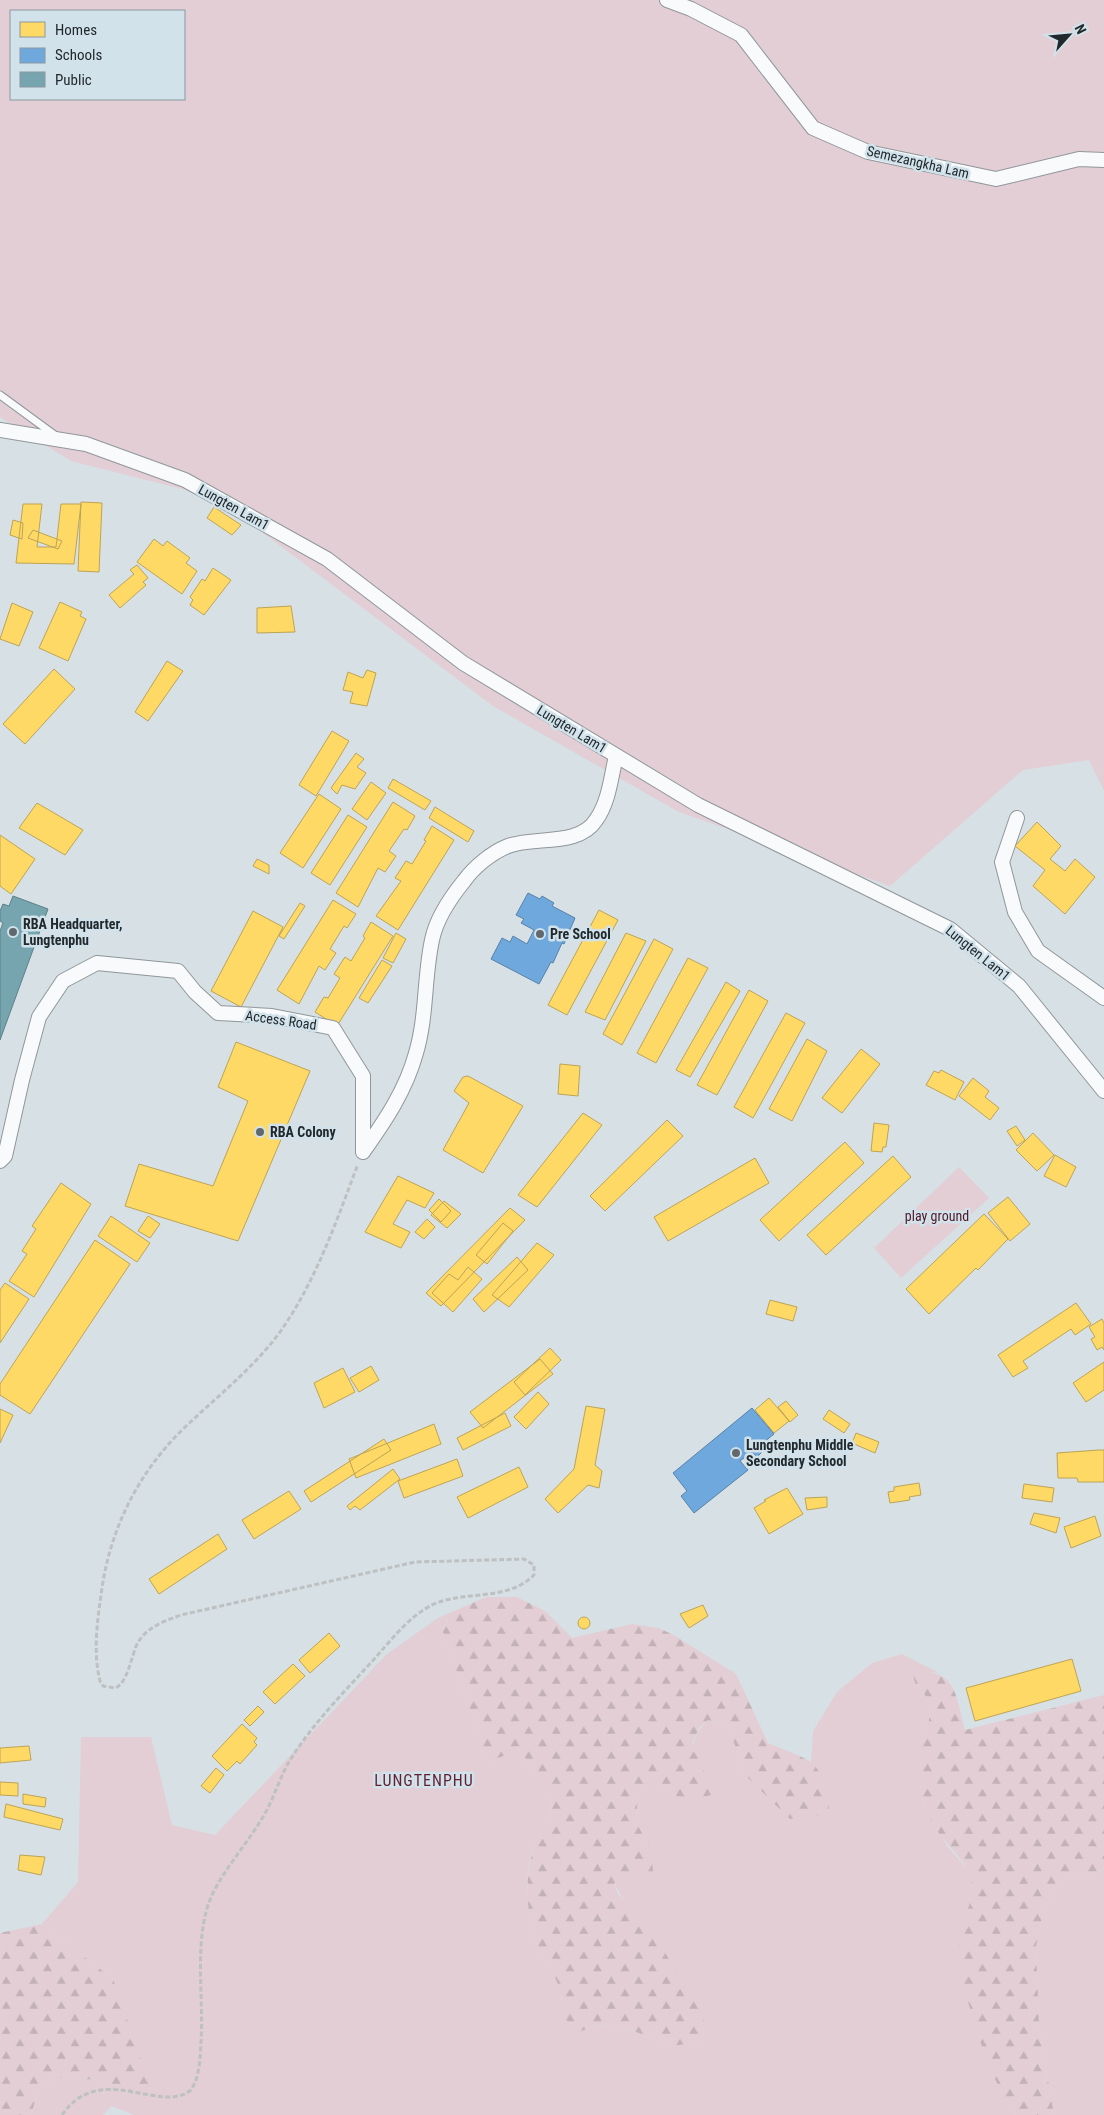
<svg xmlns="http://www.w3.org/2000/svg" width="1104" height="2115" font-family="'Roboto Condensed',sans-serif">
	<defs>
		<pattern id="forest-firs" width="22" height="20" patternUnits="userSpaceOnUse" patternTransform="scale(1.25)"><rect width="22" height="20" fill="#e2ced4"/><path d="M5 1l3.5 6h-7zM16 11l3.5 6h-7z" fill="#c2b1b6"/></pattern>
	</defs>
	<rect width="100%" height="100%" fill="#d7e0e5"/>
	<!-- green -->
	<path fill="#e2ced4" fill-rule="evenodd" d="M0,0H1104V791L1089,760L1023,770L890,886L679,812L493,706L258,529L194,492L71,461L0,417ZM11,11H184V99H11Z
		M959,1167L989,1198L901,1278L874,1248Z
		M438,1618L489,1763C497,1758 503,1753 513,1753C529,1753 554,1795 552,1809C551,1824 540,1833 534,1846C528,1860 526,1884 528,1899C529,1917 533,1937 541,1954C546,1968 564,1981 561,1998L579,2032L596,2025L617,2024L670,2046L705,2042L614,1883L651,1850L636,1822L638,1792L656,1784L687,1802C689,1774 686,1740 708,1720L729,1725L743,1773L824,1782L811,1763L813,1731L837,1692L872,1663L902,1654L939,1673L931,1672L916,1685L931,1702L929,1719L922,1737L921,1748L922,1787L925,1806L947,1846L969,1871L972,1880L973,1891L959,1940L962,1973L991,2070L1016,2115H134L112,2106L103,2115H31L39,2087L56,2077L99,2080L130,2092L113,1979L42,1924L78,1882L81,1737H151L172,1825L215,1835L387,1654Z
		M1104,1871V2115H1054L1039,2028L1036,1946L1045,1905L1059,1885L1073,1874Z"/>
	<!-- forest -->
	<path fill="url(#forest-firs)" d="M486,1597H517L545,1611L572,1638L632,1624L659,1628L675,1636L736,1674L768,1743C779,1748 804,1756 812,1763C823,1774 833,1795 828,1810L818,1815L790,1819L743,1773L729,1725L708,1720L700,1727L692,1743L714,1794L687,1802L656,1784L638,1792L636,1822L651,1850L653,1872L614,1883L617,1892L664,1951L701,2012L708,2032L705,2042L670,2046L617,2024L596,2025L579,2032C559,2022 566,2004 559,1987C555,1974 546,1966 541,1954C527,1923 523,1883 533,1850C537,1834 554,1823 552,1805C552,1798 546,1791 543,1785C530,1757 518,1744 489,1763L438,1618Z
		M922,1672C958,1671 957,1703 965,1730L1104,1695V1871L1073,1874L1059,1885L1045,1905L1036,1946L1039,2028L1054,2115H1016C1008,2100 997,2085 990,2069C978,2036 957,1976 959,1941C960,1921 975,1902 972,1882C970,1864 944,1843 934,1826C920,1802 917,1766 922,1738C923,1732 927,1726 929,1720C930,1715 930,1708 931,1702L916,1685L913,1676Z
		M42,1924L113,1979L152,2092H130L99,2080L56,2077L39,2087L31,2115H0V1933Z"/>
	<!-- homes -->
	<path fill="#ffd966" stroke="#bda455" d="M81,502L102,503L99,572L78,571Z
		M23,504H42L37,547H56L61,504H81L74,564L16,563Z
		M214,507L241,525L232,535L207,518Z
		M13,520L23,523L22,539L10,535Z
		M33,530L62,541L58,549L28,538Z
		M154,539L163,546L167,541L190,558L186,563L197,571L182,594L137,562Z
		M137,565L148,578L143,582L146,585L120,608L109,595L134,574L130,570Z
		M213,568L231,580L204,615L190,605L193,600L190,597L202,579L205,581Z
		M60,602L82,612L80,616L86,619L68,661L39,648Z
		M12,603L33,612L19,646L0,639Z
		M291,606L295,632L257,633V608Z
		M167,661L183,671L148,721L135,712Z
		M54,669L75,689L25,744L3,724Z
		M367,670L376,673L367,706L350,703L353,692L343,690L348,672L363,678Z
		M332,731L349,741L316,796L299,785Z
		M356,753L364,759L357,767L366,773L355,789L342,785L337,794L331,788Z
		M393,779L431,801L425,810L388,788Z
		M371,782L386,793L367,820L352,809Z
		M319,794L341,809L303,868L280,853Z
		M393,802L415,816L407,830L404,829L389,851L396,856L385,872L378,868L358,907L336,893Z
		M37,803L83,830L65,855L19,828Z
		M435,807L474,831L468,842L429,818Z
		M348,815L367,827L330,885L311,873Z
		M1037,822L1061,846L1050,859L1065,871L1075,859L1095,877L1065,914L1033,886L1045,870L1015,846Z
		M432,826L454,840L398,930L376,916L401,881L395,878L406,861L412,864L426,841L424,840Z
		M0,835L35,859L11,894L0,886Z
		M257,859L269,865V874L253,866Z
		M333,900L356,914L347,928L344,926L330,949L336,953L325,970L319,966L299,1004L277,990Z
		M300,903L305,906L284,939L279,936Z
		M599,910L618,920L567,1015L548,1005Z
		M253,911L283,927L241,1007L211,991Z
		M371,922L393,936L337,1026L315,1012L324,997L328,998L340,978L334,974L345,957L351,961L365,938L363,936Z
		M396,933L406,939L393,963L383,958Z
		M626,933L646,941L605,1020L585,1012Z
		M654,939L673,949L622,1045L603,1034Z
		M688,958L708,968L656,1063L637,1053Z
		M382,960L392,966L368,1003L359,998Z
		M726,982L740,991L690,1077L676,1070Z
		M749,990L768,1001L717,1095L697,1085Z
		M786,1013L805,1023L753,1118L734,1107Z
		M807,1039L827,1051L792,1121L769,1109Z
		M236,1042L310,1071L238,1241L125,1206L139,1164L213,1186L248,1101L218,1087Z
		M861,1049L880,1064L842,1113L822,1098Z
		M560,1064L580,1066L578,1096L558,1094Z
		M941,1070L964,1082L955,1100L926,1085L934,1071L939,1073Z
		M468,1076L523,1106L483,1173L443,1150L469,1103L454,1091L463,1077Z
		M973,1078L989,1091L985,1097L999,1108L990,1120L959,1096Z
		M583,1113L602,1125L537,1207L518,1195Z
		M667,1120L683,1136L605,1211L590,1196Z
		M874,1123L889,1125L886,1147H883L882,1152L871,1151Z
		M1016,1126L1025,1140L1017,1146L1007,1131Z
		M1033,1133L1054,1155L1037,1171L1016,1150Z
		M845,1142L864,1163L779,1241L760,1220Z
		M1055,1155L1076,1167L1066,1187L1044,1176Z
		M893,1156L911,1177L826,1255L807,1235Z
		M755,1158L769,1183L668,1241L654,1217Z
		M398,1176L434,1193L425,1208L407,1200L393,1224L410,1232L401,1248L365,1232Z
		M61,1183L91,1204L34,1297L9,1281L27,1254L22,1251L36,1229L32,1226Z
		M1008,1197L1030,1224L1010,1241L988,1213Z
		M439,1199L451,1211L441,1222L429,1210Z
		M444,1201L461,1214L447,1228L431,1215Z
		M510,1208L525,1220L441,1306L426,1293Z
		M984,1214L1008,1239L978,1270L976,1268L929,1314L906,1289Z
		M111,1216L150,1243L137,1262L98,1236Z
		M148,1216L160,1224L150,1238L138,1231Z
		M427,1219L435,1227L424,1239L415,1232Z
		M503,1223L513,1231L487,1264L476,1255Z
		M95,1240L130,1264L30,1414L0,1395V1384Z
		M537,1243L554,1255L509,1307L492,1295Z
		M517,1257L528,1270L484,1312L473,1299Z
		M468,1267L482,1279L453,1312L432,1293L449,1274L458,1280Z
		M5,1283L29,1299L0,1343V1290Z
		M770,1300L797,1307L793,1321L766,1314Z
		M1076,1303L1091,1324L1075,1335L1071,1329L1023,1361L1028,1368L1013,1377L998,1355Z
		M1102,1319L1104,1323V1350L1102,1347L1097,1350L1091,1339L1095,1337L1089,1327Z
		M550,1348L561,1360L525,1395L514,1382Z
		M540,1359L553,1374L483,1428L470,1412Z
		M1104,1362V1390L1086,1402L1073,1383Z
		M371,1366L379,1380L359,1392L350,1378Z
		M343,1368L355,1392L324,1408L314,1383Z
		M538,1392L549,1404L526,1429L514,1417Z
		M769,1398L789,1421L774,1433L755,1410Z
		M786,1401L798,1415L790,1422L778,1407Z
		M586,1406L605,1409L595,1465L602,1471L599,1488L588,1485L558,1513L545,1499L574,1469Z
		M0,1409L13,1415L0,1443Z
		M829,1410L850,1424L844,1433L823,1419Z
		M505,1413L511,1426L463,1450L457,1438Z
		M434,1424L441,1444L356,1478L349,1459Z
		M856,1433L879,1442L875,1453L852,1443Z
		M384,1439L391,1450L311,1502L304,1491Z
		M1099,1450H1104V1482H1078L1077,1478H1058L1057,1453Z
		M457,1459L463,1476L404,1498L398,1481Z
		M519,1467L528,1487L468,1518L457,1497Z
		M393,1469L400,1479L360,1510L355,1506L350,1510L347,1506Z
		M919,1483L921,1495L909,1497L910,1500L890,1503L888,1492L894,1491V1487Z
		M1024,1484L1054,1488L1052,1502L1022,1498Z
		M787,1488L803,1514L769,1534L754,1508L766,1501L764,1500Z
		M289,1491L301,1509L254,1539L242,1520Z
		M827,1497V1507L807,1510L805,1498Z
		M1034,1513L1060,1518L1056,1533L1030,1524Z
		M1095,1516L1101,1536L1071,1548L1064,1527Z
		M218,1534L227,1549L159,1594L149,1579Z
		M703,1605L708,1616L689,1628L680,1614Z
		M578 1623a6 6 0 1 1 12 0a6 6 0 1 1-12 0Z
		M329,1633L340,1646L310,1673L299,1660Z
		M1072,1659L1081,1691L975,1721L966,1688Z
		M293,1664L305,1676L275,1704L263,1692Z
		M258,1706L264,1712L250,1726L244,1720Z
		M242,1724L257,1738L254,1742L257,1745L240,1764L237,1761L227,1771L212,1756Z
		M29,1746L31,1760L0,1763V1748Z
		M216,1768L224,1775L210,1793L201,1786Z
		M0,1782L18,1783V1796L0,1795Z
		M23,1794L46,1798L45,1807L23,1804Z
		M6,1804L63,1819L60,1830L4,1817Z
		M20,1855L45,1857L41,1875L18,1870Z"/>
	<!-- schools -->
	<path fill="#6fa8dc" stroke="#5882a7" d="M528,893L540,899L542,896L554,903L552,906L575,918L564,944L562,943L553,963L551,962L539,984L491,959L502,938L510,942L513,936L527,944L534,930L521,923L524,919L516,915Z
		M752,1408L774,1434L758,1447L762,1452L757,1457L752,1452L740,1461L748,1470L694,1513L681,1496L687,1491L673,1473Z"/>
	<!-- public -->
	<path fill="#76a5af" stroke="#5d8088" d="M13,896L48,909L0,1040V931L3,923L0,921V911L3,904L9,906Z"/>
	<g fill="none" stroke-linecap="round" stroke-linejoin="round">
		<defs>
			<path id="lane" d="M0,395L56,436"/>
			<path id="street" d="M667,0L691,9L741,35L813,128L868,152L996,179L1079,159L1104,160
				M0,430L86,444L185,480L327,559L463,663L698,805L950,929L1019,986L1104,1091
				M1017,818L1002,862L1015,912L1038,951L1104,998
				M363,1152C385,1121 406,1090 416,1053C427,1016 424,977 432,940C436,920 451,897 464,881C474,867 491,853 508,846C534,836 579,847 596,820C609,802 611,777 616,756
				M0,1161L5,1156L22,1080L39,1017L63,981L97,963L178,971L195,992L218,1013L272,1016L333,1028L363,1076V1152"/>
		</defs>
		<!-- lane casing -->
		<use href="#lane" stroke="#90979b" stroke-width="9"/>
		<!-- street casing -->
		<use href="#street" stroke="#90979b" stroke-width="16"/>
		<!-- path -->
		<path stroke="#bdc1c2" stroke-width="3" stroke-dasharray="5 2.5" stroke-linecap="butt" d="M62,2115C100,2060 160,2115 191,2090C200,2076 200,2058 201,2042C204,1997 193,1936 212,1895C225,1868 246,1845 261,1820C274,1800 279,1777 292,1757C315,1721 347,1689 376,1657C392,1639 408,1618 430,1606C462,1589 506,1603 534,1575V1565L524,1559L415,1562L181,1615C161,1622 140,1630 134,1652C130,1664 128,1674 121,1684L116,1688L103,1686L100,1681C93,1652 97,1624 101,1595C109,1532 136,1476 181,1431C215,1398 252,1370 280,1332C316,1281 336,1222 358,1164"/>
		<!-- lane -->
		<use href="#lane" stroke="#f9fafb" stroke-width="7"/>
		<!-- street -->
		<use href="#street" stroke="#f9fafb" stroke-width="14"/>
	</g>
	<!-- markers -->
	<g fill="#61696d" stroke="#d1e2eb" stroke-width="2">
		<circle cx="13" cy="932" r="5"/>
		<circle cx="540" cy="934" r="5"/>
		<circle cx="260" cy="1132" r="5"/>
		<circle cx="736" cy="1453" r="5"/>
	</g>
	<g text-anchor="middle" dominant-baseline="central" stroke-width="5" stroke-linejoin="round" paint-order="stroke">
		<!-- street labels -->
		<g font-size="14" fill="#22292c" stroke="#d1e2eb">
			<text transform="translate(918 162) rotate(13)">Semezangkha Lam</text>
			<text transform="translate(234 507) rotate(29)">Lungten Lam1</text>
			<text transform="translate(572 729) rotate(31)">Lungten Lam1</text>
			<text transform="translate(978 953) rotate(39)">Lungten Lam1</text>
			<text transform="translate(281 1020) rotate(8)">Access Road</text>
		</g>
		<!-- poi labels -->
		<g font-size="14" font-weight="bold" fill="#22292c" stroke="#d1e2eb" text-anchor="start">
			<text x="23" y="924">RBA Headquarter,<tspan x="23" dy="16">Lungtenphu</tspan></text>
			<text x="550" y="934">Pre School</text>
			<text x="270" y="1132">RBA Colony</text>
			<text x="746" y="1445">Lungtenphu Middle<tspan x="746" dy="16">Secondary School</tspan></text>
		</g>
		<!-- park labels -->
		<g font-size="14" fill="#501827" stroke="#d1e2eb">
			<text x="937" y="1216">play ground</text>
		</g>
		<!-- quarter labels -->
		<g font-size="16" letter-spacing="1" fill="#641f31" stroke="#d1e2eb">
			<text x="424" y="1780">LUNGTENPHU</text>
		</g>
	</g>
	<!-- legend -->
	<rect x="10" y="10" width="175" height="90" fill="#d1e2eb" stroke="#8b989f"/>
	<rect x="20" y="22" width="25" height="15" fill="#ffd966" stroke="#8b989f"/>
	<text x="55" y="35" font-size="15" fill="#22292c">Homes</text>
	<rect x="20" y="48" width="25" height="15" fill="#6fa8dc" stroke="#8b989f"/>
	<text x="55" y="60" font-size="15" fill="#22292c">Schools</text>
	<rect x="20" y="72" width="25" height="15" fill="#76a5af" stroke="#8b989f"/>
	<text x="55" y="85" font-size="15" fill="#22292c">Public</text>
	<!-- north arrow -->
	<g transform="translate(1069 35) rotate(63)" stroke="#d1e2eb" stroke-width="4" paint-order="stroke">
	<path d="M0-4L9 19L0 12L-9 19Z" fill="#22292c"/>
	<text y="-8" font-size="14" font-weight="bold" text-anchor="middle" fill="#22292c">N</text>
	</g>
</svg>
